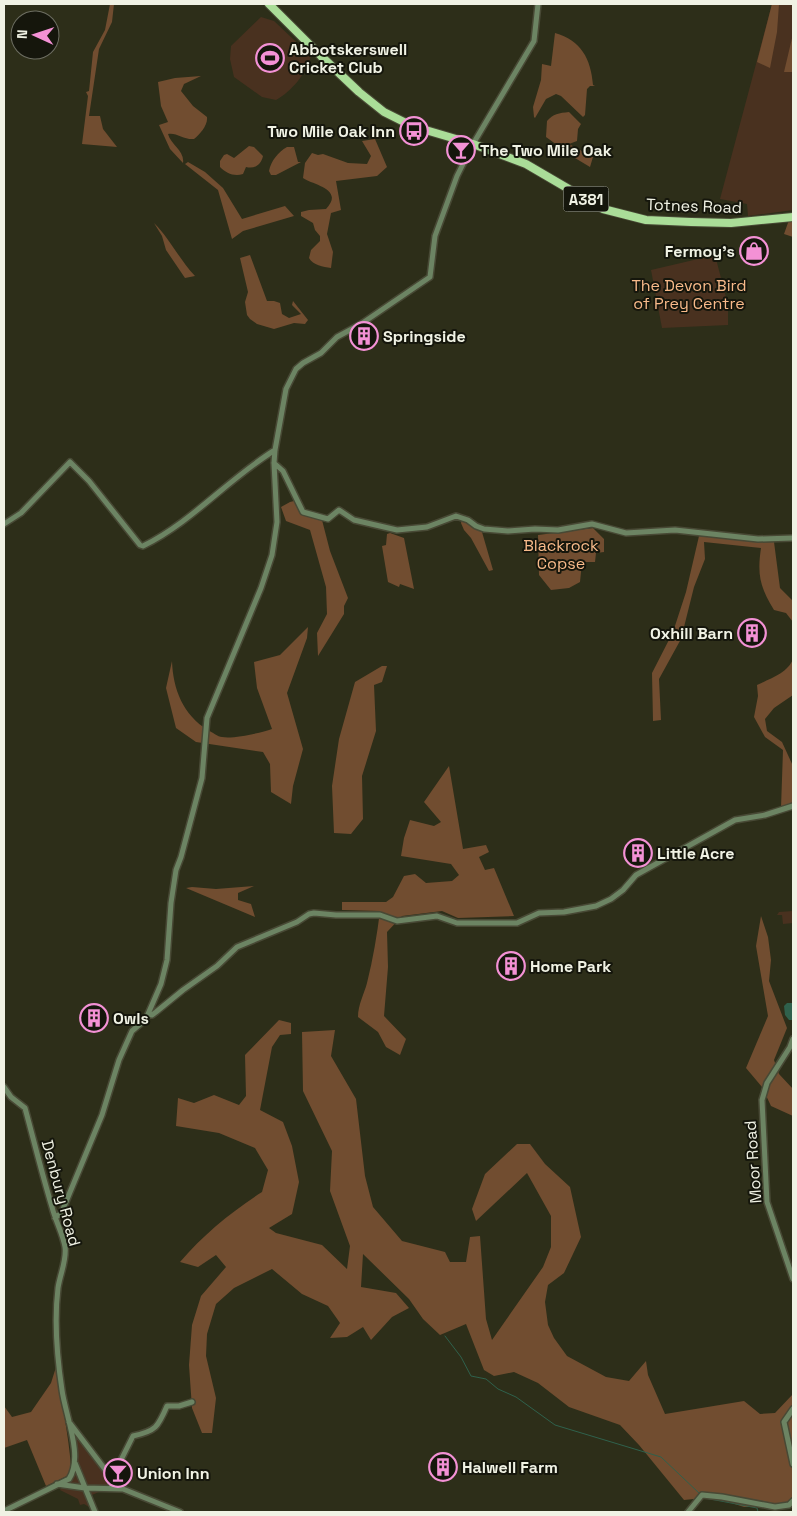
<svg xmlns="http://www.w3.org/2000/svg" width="797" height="1516" font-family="'Space Grotesk',sans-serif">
	<rect width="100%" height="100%" fill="#2d2e19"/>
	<!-- green -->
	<path fill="#49311f" d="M772,4H793V210L748,216L747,204L720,199Z
		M261,17L274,21L311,56C306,74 292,91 276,100L262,97L234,77L230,59L231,46Z
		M715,255L728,305V325L662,328L651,270Z
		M793,911V923L783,924L782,915H777L779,912Z
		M72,1428L104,1472L109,1484L99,1492L87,1497L92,1507H89L84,1504L80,1505L78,1499L60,1490L64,1483L72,1480C79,1462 75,1447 72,1428Z"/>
	<!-- forest -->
	<path fill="#714d30" d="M110,4H114L112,22L99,49L89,116H100L103,129L117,147L82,144L88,96L86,92L89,91L93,52L105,30Z
		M772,4H779L777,32L770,68L757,62Z
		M555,33C581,40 591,59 593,85L595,86H590L587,89L585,115L583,117L561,96L556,94L546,99L535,118L534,117L533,107L541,80L542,64L551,66Z
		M793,34V72H784Z
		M201,76L184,84L181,91L193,106L207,117C208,125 200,134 194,139C184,140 176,132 168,134C171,145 185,151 183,163L170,149L159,125L168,122L161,106L158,82L175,78Z
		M569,112L581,124L578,129L577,141L569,144L593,157L590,167L575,158L546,137L547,121C553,114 559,113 569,112Z
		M375,139L387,167L377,176L336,181L341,210L331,213L327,234L333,252L331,268C323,267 313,265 309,258L311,250L320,241V236L315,230L313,223L301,216V212L309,210L326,209C345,189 313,185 303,178L305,163L312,153L318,155L323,154L348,163L367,164L371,156L362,141Z
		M249,146L254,147L263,156C261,165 255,169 246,167L243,174C234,177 226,173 220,167V161L224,155L227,154L234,158Z
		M287,147H294L298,162H301L276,175H271L269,171C271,161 278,152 287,147Z
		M188,162L205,172L223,188L242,219L285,206L294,216L243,231L232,239L218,190L185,164Z
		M789,220L793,221V237L784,234Z
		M154,223C170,239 179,259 195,276L185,278L166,250L162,236Z
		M250,255L267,301H274L280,303L282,314L289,318L301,314L292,305L293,301L308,320L305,324L294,323L274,329L257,324L250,319L247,315L245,302L248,292L240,258Z
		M294,501L304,514L322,520L330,551L348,598L344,606V614L318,656L317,633L327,614L326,587L310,530L286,521L281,507L290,502Z
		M462,519L482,532L493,570L489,571L471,538L464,530L461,523Z
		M593,528L604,539V552L596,553L595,562H582L580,582L569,588L551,590L539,575L538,535Z
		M390,533L404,538L414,589L400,584L399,587L388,582L382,546L386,545L387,534Z
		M699,536L774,542L780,588L793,601V622L786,613L774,610C760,587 757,575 761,548L704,542L705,559L694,587L681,639L659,679L661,720L653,721L652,673L673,632L686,592Z
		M308,627L307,638L287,693L303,749L293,786L291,804L271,792L270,764L263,752L196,742L176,728L166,688L172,661C173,689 183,715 208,730C212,732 218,737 222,737C234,739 260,733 272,729L257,688L254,662L280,655Z
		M793,659V695L774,708L765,719L767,731L782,742L793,766V805L781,808L783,750L765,737L754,717L758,696L757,685C769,679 788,673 793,659Z
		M382,666H387L382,682L374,685L376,731L362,776L363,819L351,834L334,833L332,786L339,739L355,682Z
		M449,766L463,849L486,845L489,852L479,857L485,870L494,868L514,916L458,918L442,911L402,916L387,932L388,967L384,1016L406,1039L400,1055L386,1047L378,1032L358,1017C358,1005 364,994 367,983C373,959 377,935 380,911L342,910V902H386L393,897L404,876L415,874L426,883L452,881L459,875L451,864L401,856L404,838L410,820L434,826L441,822L424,802Z
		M254,886L238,893V900L251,904L255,917L186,888L192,887L216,889Z
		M761,916L768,937L771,960L769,981L787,1028L774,1060L779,1074L793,1089V1116L771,1106L762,1087L746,1068L768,1016L756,946Z
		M279,1020L291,1023V1034L280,1035L272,1047L260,1110L283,1122L292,1146L299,1182L292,1214L269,1228L276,1233L322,1245L347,1269L350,1246L330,1191L332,1151L303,1091L302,1032L335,1030L331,1056L356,1099L365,1176L373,1207L402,1241L445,1252L450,1262H466L470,1237L480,1236L486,1319L492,1340L543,1267L551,1247V1216L527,1173L476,1221L472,1209L485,1174L517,1144H530L545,1164L570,1187L581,1237L564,1273L548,1285L545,1302L548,1325L554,1338L567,1356L606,1377L629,1381L646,1361L648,1375L665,1414L744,1401L760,1414L775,1413L793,1394V1507H744L713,1497L684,1500L639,1445L620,1425L569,1407L538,1383L514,1372L494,1376L484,1370L466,1324L440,1335L423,1319L409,1299L363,1254L361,1287L396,1293L409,1308L392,1317L371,1340L363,1327L347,1337L330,1338L340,1323L328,1306L302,1294L272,1269L234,1288L216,1304L207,1334L206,1356L216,1398L212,1433H202L192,1408L189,1365L192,1325L201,1296L226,1267L216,1255L198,1267L180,1262C204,1234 231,1212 262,1192L268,1170L255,1148L219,1133L176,1126L178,1098L194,1103L214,1095L239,1105L246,1096L245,1055Z
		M57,1364C60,1399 69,1433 71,1468L69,1475L46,1486L27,1440L4,1448V1406L12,1417L31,1412L51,1383Z"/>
	<!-- water -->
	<path fill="#2f614c" d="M787,1003H793V1020H789L785,1015L784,1006Z"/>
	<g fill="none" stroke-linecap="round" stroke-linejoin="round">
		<!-- stream -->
		<path stroke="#2f614c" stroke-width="1" d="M445,1336L461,1357L471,1376L486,1379L498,1389L516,1397L555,1425L661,1457L700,1494
			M705,1498L757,1508L758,1512"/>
		<defs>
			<path id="street" d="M274,463L283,471L303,512L328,519L339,510L354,520L397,530L427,527L456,516L468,520L476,526L484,529L508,531L535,529L558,530L592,524L626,533L675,530L758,539L793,538
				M4,524L21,513L70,462L89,481L140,545L143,546C192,522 228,479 275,450
				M148,1014L152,1015L156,1012L183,990L217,966L237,947L297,922L309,914L314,913L336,915H380L397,921L437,916L457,923H517L539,913L564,912L596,906L611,899L623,890L636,875L735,820L765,815L793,806
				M793,1039L790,1047L767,1083L762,1100L767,1202L793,1279
				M4,1087L11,1097L25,1108C34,1141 42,1174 52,1207C55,1220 63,1234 65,1247C67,1260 60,1274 58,1288C54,1321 57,1357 62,1390C65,1414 84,1457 69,1479L4,1511
				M55,1218L60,1214L63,1209L102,1115L119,1060L132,1031L146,1019L148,1014L161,984L167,960L171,903L176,870L181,857L202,778L207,718L261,588L272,555L277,522L274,463L275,450L286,389L296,369L303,363L321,353L337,337L361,324L430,277L435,236L457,176L473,144L534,41L538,4
				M793,1409L784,1422L793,1464
				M69,1422L107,1472L113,1488
				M75,1463L95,1512
				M107,1472L118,1466L133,1436C156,1431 158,1427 167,1406H179L192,1402
				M57,1484L85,1488L123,1489L180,1512
				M688,1512L702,1495L722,1497L775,1507L789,1505L793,1501"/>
			<path id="primary" d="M269,4L321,56L359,92L384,112L412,126L473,144L526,164L603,209L646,220L691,222L731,223L793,217"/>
		</defs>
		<!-- street casing -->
		<use href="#street" stroke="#484935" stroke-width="8"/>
		<!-- primary casing -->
		<use href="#primary" stroke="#484935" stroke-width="10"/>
		<!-- street -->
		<use href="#street" stroke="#6c8463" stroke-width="5"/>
		<!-- primary -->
		<use href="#primary" stroke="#aadd98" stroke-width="8"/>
	</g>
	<!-- icons -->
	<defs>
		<symbol id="stadium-ring" viewBox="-11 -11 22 22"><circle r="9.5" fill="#15160c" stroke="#f391d5" stroke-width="1.5"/><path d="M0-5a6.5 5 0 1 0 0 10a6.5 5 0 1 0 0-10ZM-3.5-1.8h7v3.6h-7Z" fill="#f391d5"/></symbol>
		<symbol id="bus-ring" viewBox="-11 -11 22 22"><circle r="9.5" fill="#15160c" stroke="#f391d5" stroke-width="1.5"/><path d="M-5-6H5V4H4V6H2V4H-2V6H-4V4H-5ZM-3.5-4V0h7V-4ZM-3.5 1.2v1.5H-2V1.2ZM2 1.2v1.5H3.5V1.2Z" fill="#f391d5"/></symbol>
		<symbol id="bar-ring" viewBox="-11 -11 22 22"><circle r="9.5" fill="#15160c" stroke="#f391d5" stroke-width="1.5"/><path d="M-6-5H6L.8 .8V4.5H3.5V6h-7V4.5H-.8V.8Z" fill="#f391d5"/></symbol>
		<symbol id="shop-ring" viewBox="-11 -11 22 22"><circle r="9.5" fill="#15160c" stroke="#f391d5" stroke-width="1.5"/><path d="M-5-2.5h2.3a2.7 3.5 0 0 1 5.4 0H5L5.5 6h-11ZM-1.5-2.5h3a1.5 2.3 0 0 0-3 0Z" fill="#f391d5"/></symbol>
		<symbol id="building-ring" viewBox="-11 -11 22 22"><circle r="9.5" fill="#15160c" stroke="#f391d5" stroke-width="1.5"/><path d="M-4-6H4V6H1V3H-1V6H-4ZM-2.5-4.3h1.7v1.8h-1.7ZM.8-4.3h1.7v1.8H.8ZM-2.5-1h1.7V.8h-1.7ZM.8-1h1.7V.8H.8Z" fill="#f391d5"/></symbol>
	</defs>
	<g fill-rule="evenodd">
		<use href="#stadium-ring" x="254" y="42" width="32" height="32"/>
		<use href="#bus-ring" x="398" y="115" width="32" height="32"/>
		<use href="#bar-ring" x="445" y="134" width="32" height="32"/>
		<use href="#shop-ring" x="738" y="235" width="32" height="32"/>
		<use href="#building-ring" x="348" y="320" width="32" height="32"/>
		<use href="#building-ring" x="736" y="617" width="32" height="32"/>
		<use href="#building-ring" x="622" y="837" width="32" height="32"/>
		<use href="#building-ring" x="495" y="950" width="32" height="32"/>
		<use href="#building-ring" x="78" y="1002" width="32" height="32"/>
		<use href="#building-ring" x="427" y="1451" width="32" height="32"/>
		<use href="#bar-ring" x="102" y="1457" width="32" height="32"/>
	</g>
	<g text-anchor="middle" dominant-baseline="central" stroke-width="4" stroke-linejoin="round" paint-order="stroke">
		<!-- shield labels -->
		<rect fill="#15160c" stroke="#aeb0a3" stroke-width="1" x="563.5" y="186.5" width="45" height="25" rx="4"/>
		<g font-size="15" font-weight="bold" fill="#f0f2e4">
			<text x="586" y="199">A381</text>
		</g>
		<!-- poi labels -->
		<g font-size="16" font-weight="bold" fill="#f0f2e4" stroke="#15160c" text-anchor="start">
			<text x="289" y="49">Abbotskerswell<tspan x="289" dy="18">Cricket Club</tspan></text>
			<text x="395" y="131" text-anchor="end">Two Mile Oak Inn</text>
			<text x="480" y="150">The Two Mile Oak</text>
			<text x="735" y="251" text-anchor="end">Fermoy's</text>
			<text x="383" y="336">Springside</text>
			<text x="733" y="633" text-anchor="end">Oxhill Barn</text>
			<text x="657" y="853">Little Acre</text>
			<text x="530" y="966">Home Park</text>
			<text x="113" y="1018">Owls</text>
			<text x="462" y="1467">Halwell Farm</text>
			<text x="137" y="1473">Union Inn</text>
		</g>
		<!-- street labels -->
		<g font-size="16" fill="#f0f2e4" stroke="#15160c">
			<text transform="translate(694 206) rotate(2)">Totnes Road</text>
			<text transform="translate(753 1162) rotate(-94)">Moor Road</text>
			<text transform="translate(61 1193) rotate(75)">Denbury Road</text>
		</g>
		<!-- park labels -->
		<g font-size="16" fill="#f8ba8a" stroke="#15160c">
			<text x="689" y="285">The Devon Bird<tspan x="689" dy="18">of Prey Centre</tspan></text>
			<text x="561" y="545">Blackrock<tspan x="561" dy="18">Copse</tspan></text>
		</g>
	</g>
	<!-- border -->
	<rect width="797" height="1516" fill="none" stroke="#f0f2e4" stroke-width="10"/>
	<!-- north arrow -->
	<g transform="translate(35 35) rotate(273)"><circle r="24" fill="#15160c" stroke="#6d6e62"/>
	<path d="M0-4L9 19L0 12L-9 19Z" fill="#f391d5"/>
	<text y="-8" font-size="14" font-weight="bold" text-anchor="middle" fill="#f0f2e4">N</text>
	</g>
</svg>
